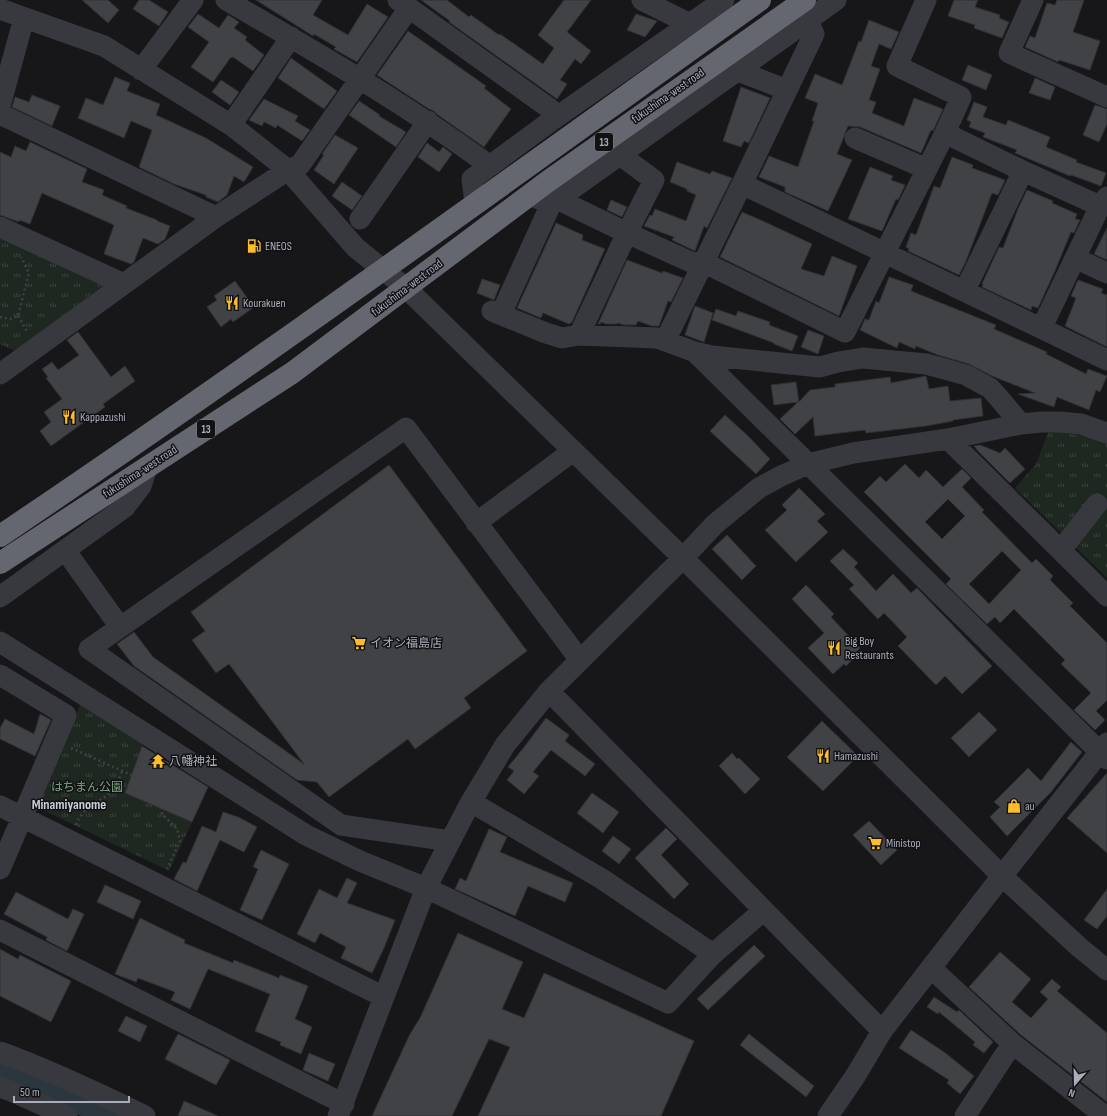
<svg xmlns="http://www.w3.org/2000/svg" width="1107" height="1116" font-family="'Sofia Sans Condensed','Noto Sans JP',sans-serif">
	<defs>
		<pattern id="park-tufts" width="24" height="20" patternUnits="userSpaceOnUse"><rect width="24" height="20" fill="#1f2820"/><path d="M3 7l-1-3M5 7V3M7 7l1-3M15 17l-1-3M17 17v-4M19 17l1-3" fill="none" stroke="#3d443e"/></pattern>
	</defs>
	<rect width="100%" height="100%" fill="#171719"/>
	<!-- park -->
	<path fill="url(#park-tufts)" d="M0,230L109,281L15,351L0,344Z
		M1049,430L1100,439L1107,442V578L1015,488L1036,464Z
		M82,701L145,738L125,793L192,822L169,871L37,807Z"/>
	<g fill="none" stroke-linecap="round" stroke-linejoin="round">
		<!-- river -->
		<path stroke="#2c363e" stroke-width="28" d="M0,1067L62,1091L112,1116"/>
	</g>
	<!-- building -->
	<path fill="#414246" stroke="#313135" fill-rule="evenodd" d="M82,0H108L119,10L108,23Z
		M139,0H149L168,12L159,26L133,9Z
		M256,0H322L313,15L348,35L367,4L388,17L357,62L334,49L336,47L314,34L313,36Z
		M421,0H447L469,17L471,15L499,35L500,34L543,64L554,48L538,35L564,0H591L567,32L591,51L581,64L575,59L560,80L567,84L557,99L449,22L450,21Z
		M954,0H978L975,7L1000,15L999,18L1009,22L1002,38L974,28L975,25L948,16Z
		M1057,0H1084L1073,32L1100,41L1090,70L1059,60L1058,62L1025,47L1030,36L1035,38L1047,3L1055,5Z
		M198,14L219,28L228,15L239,22L234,28L247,37L245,40L264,55L253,71L233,57L232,58L231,57L213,82L191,67L209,42L188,27Z
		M636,14L657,21L645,37L627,30Z
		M869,20L899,32L891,49L879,44L871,66L880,69L869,100L876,102L872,113L904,126L914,98L943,109L933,131L931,130L921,153L860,127L848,126L837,154L852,160L828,211L785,192V187L759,177L769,156L798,167L814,121H812L818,103L805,98L815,74L842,85L859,41L861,42Z
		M408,31L486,86L484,88L511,109L484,147L438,115L434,111L429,109L377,75Z
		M291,58L337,91L324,109L278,78Z
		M968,65L992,75L986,90L962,80Z
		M115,77L130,83L127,91L160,104L156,115L206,138L253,167L244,182L234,176L227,195L218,202L206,197V195L174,184L139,167L152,130L131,121L124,138L78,118L86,98L103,105Z
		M1035,78L1055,87L1050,100L1029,93Z
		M221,80L239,92L230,105L212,92Z
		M741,87L770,98L749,143L744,141L741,147L723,141Z
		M32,95L60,106L52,126L12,107L15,97L29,102Z
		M264,99L298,116L295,121L310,130L302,141L277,125L276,128L264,122L262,126L249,120Z
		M359,101L380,115L379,116L406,132L396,147L349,115Z
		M974,102L987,107L983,117L1006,125L1008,120L1050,137L1046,147L1077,160L1076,162L1106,173L1101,186L1071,175L1070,176L1015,153L1017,150L983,137L985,133L969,127L971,122L967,120Z
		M1095,105L1107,109V124L1099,142L1083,135Z
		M335,135L358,148L334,184L314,170L324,155L322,154Z
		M30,142L87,169L82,182L104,190L102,195L127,206L126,208L157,220V221L170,226L165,239L158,244L143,238L134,262L131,264L104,254L114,225L42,193L30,224L19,220V222L0,215V152L11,157L15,146L26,151Z
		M427,143L439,152L443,147L452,154L439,172L418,157Z
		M952,157L973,165L972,168L1005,180L998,195L992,193L966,261L959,275L908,251L909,249L906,247L911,233L916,235L934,186L940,188Z
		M677,162L710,174L712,171L732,178L707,228L704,226L695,251L672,240L674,237L644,226L650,215L652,216L655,209L686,221L696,195L687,191V189L670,182Z
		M870,167L893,176L891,180L905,185L898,200L896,199L882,231L848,219Z
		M342,182L362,196L352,210L332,196Z
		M1027,190L1053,201L1052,203L1077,214L1075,219L1080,220L1074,233L1071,232L1054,273L1038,308L1032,306L1031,310L982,287L983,284H982L999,247L1003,248L1018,209Z
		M611,200L627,207L622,217L607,210Z
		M742,212L765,222L812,244L801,269L824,276L832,256L857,266L839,316L720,257Z
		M556,223L583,235L582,240L605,249L572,322L569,324L543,313L541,318L517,308Z
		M1107,228V260L1094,254Z
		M627,260L662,273L663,271L683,278L671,302L668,301L659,326H652L638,321L636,325H624L618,323L617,324H606L601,322L600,324H598Z
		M889,277L913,285L911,291L996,325L994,329L1047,352L1046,354L1086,374L1088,369L1107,376L1100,392L1096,390L1089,410L1057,397L1054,407L1018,394L1035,393L992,376L969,364L938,355L916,346L915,349L899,342L897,348L860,330L865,319L869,320L876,301L879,303Z
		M482,279L500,285L494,300L477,293Z
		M1078,280L1103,289L1101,293L1107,295V347L1065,326L1076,298L1071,296Z
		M235,281L254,307L233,322L231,319L221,327L207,307L217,300L214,296Z
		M695,306L713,313L704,342L685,335Z
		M716,309L736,316L738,311L770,322L769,325L798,336L792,351L774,344V343L712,320Z
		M808,330L824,336L818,354L801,347Z
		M78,332L111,377L125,366L135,381L103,404L105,407L51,446L40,431L51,422L44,412L62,399L46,378L48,377L42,369L52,362L58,370L79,355L67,340Z
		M926,376L929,389L948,386L950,401L981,398L983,416L953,420V421L926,426L866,433L865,430L815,436L813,417L795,434L780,419L798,402L774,405L771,385L796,382L799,402L810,390L835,387V384L890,377L891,383Z
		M725,415L748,436L770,459L756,474L710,431Z
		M980,445L1000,453L1005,448L1025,469L1010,483L979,452L974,446Z
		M905,464L919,478L926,470L943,487L962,469L971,478L962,487L984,510L982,512L1032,563L1036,559L1053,576L1050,580L1073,603L1070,606L1107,643V700L1096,711L1105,720L1095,730L1074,710L1091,693L1061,664L1065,660L1014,609L1000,623L995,617L987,624L946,584L951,579L864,492L880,476L886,482ZM948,499L965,516L942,539L925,522ZM1002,551L1021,570L989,604L969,584Z
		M389,465L527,651L464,698L471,708L415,749L408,739L329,797L317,782L297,780L134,666L117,644L134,632L153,657L304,764L229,664L216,673L192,640L205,631L191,612Z
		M799,488L825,514L817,521L828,532L796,562L765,530L787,510L782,505Z
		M727,535L756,566L742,580L712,549Z
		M843,549L858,563L854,567L876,591L893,574L911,593L917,588L992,666L962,694L945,676L936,685L898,646L907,637L884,613L878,619L849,589L854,585L830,561Z
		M806,585L834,614L831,617L860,648L854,654L856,656L846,666L844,664L833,674L808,648L824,633L792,599Z
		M979,712L997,730L969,757L951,738Z
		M40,714L51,720L35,756L0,739V728L5,719L34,734Z
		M546,718L569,735L565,741L595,764L585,776L551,750L533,772L539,776L524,794L507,780L514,771L508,767L525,746Z
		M822,721L858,756L823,791L787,757Z
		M1071,742L1082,752L1051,792L1007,836L990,817L1000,807L994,802L1028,768L1041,781Z
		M142,746L208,787L192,822L125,793Z
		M732,753L737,759L739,758L760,779L745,794L719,766Z
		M1107,773V853L1067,818Z
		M592,793L619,812L603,833L577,813Z
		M223,812L238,817L257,827L244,852L220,840L197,891L174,879L183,862L186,863L202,826L216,832Z
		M869,821L897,850L881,865L853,835Z
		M666,828L677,839L661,855L689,884L674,899L635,858Z
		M489,829L507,837L500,852L573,883L565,902L528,886L515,916L455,889L460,878L466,881Z
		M613,836L631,849L619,864L602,851Z
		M261,850L289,864L262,920L240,910L258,869L253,867Z
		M347,878L357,883L347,903L395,920L384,948L372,973L341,958L346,947L320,933L315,943L297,934L319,889L337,898Z
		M105,885L141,901L133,919L97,902Z
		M1107,889V916L1097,929L1084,920Z
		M16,892L68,919L73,909L84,914L67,951L46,940L47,937L4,914Z
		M140,918L185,940L184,943L233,963L234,960L279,978L280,975L308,986L295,1019L312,1027L301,1054L280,1045L281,1042L255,1031L270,994L208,969L190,1009L171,1000L175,992L138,978L136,982L115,974Z
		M458,933L523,962L502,1009L524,1018L544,973L694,1041L661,1116H478L510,1047L489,1039L452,1116H372L409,1036L421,1016Z
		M754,945L765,956L708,1010L697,999Z
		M0,949L18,959L20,955L71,981L51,1022L0,996Z
		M1000,952L1031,979L1012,1002L1031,1018L1048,999L1040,992L1052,979L1061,987L1057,991L1107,1033V1102L1021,1035L969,987Z
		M934,997L957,1012L959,1010L993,1042L984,1053L973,1045L975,1042L939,1012L938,1014L927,1007Z
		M126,1016L147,1026L140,1042L118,1031Z
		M911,1030L944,1052L974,1076L960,1094L947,1083L949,1080L899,1048Z
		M178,1034L230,1060L216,1085L165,1059Z
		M749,1034L814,1086L806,1097L740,1045Z
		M309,1053L335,1064L328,1081L303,1070Z
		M184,1101L218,1116H178Z"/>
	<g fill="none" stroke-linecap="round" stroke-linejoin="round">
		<!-- path -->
		<path stroke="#3e4046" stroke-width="2.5" stroke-dasharray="2 3" stroke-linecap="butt" d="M18,316L28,333
			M0,317L10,319L18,316L29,273L21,257
			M71,748L165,790
			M135,777L144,752
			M162,807V814L177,829L180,841L167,869
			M76,825C85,802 102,804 114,788C118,783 120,776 122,771"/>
		<!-- minor -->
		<path stroke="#38393f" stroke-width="21" d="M226,0C316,52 406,104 490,166
			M398,0L549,108L558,116
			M642,0L690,24
			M1033,0L1009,53L1107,97
			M0,9L104,46L231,125L288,170L356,248L406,288L683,558L1002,876L1079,947L1107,970
			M141,70L193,0
			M738,71L787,90
			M0,106L24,18
			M0,114L216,217
			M231,125L291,37
			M945,133L1023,171L1100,206
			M855,138L927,169
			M742,184L814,34L808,21
			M530,195L551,204L836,0
			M557,199L627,233L654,180L620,155
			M475,203L472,179L551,121L724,0
			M360,219L428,121
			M0,227L124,284
			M1075,258L1107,273
			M965,290L1023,171
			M492,311L546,333L562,338L579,335L657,338L695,352L712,356L820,367L838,362L863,358L926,364L945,369L966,375L990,388L998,397L1021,424
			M501,314L551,204
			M1042,327L1100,206L1107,197
			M579,335L627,233L693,263L703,262L845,332L945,133L961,97L897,66L926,0
			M665,341L742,184L1107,360
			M695,352L1107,759
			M0,374L216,217L288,170L300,165L409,8
			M948,439L1107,596
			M476,523L573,451
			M65,550L120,627
			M1061,550L1097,504
			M0,597L125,507L141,486L147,467
			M0,642L306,835L360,861L426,888L668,1003L713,954L763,911
			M0,675L66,715L0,869
			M549,691L882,1031
			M471,802L602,879L713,954
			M0,806L384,997
			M450,841L341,825L89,649L406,428L580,660
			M0,930L344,1104
			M931,968L1013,1044L1105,1116
			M0,1052C50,1070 98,1093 145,1116
			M0,1087L11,1091L67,1116
			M338,1116L426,888L468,807L505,745L549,691L683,558L715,524L759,488L781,476L808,464L853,453L948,439L1021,424L1041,422H1060L1081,424L1107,433
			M828,1116L856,1075L882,1031L1002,876L1107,743
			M965,1116L1004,1056L1013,1044"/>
		<!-- highway -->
		<path stroke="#646670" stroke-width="22" d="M0,536C257,363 508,180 760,0
			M0,563L292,373L547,182L805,0"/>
	</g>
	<!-- icons -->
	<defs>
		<symbol id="fuel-bare" viewBox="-9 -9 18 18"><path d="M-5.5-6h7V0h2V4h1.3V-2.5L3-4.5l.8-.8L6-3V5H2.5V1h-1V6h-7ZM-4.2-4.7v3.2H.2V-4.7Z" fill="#fcbd2d" stroke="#121214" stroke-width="2.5" paint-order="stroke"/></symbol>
		<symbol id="restaurant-bare" viewBox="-9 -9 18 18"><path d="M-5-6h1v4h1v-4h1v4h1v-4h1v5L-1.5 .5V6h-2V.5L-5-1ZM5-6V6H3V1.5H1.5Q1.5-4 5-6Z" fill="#fcbd2d" stroke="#121214" stroke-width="2.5" paint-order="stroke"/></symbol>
		<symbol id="supermarket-bare" viewBox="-9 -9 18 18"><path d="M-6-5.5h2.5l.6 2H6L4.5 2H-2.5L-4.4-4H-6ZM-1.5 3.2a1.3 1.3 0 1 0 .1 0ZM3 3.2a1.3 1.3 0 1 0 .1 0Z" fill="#fcbd2d" stroke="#121214" stroke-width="2.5" paint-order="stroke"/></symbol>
		<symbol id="temple-bare" viewBox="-9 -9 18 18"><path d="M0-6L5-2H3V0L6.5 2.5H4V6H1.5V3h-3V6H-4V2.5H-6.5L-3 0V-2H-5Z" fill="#fcbd2d" stroke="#121214" stroke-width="2.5" paint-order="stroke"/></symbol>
		<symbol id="shop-bare" viewBox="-9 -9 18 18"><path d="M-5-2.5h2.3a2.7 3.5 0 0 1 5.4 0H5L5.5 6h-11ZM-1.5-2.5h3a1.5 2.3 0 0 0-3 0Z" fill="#fcbd2d" stroke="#121214" stroke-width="2.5" paint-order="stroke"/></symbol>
	</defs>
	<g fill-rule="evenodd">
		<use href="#fuel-bare" x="244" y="236" width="20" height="20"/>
		<use href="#restaurant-bare" x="222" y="293" width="20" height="20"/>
		<use href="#restaurant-bare" x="59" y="407" width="20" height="20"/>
		<use href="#supermarket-bare" x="349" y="633" width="20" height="20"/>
		<use href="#restaurant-bare" x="824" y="638" width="20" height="20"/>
		<use href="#restaurant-bare" x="813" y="746" width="20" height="20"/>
		<use href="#temple-bare" x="148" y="751" width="20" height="20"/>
		<use href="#shop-bare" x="1004" y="796" width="20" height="20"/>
		<use href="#supermarket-bare" x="865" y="833" width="20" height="20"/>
	</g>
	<g text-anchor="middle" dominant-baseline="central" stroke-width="3" stroke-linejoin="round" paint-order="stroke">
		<!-- shield labels -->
		<g fill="#121214" stroke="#7b7e88" stroke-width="1">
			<rect x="595" y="133" width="18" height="18" rx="3"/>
			<rect x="197" y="420" width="18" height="18" rx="3"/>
		</g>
		<g font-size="11" font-weight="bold" fill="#a8adba">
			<text x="604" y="142">13</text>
			<text x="206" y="429">13</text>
		</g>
		<!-- street labels -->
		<g font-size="12" fill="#a8adba" stroke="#121214">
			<text transform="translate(668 96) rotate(-35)">fukushima-west road</text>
			<text transform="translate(407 288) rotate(-37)">fukushima-west road</text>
			<text transform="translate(140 472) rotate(-33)">fukushima-west road</text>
		</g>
		<!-- poi labels -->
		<g font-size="12" fill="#a8adba" stroke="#121214" text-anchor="start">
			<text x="265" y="246">ENEOS</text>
			<text x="243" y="303">Kourakuen</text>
			<text x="80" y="417">Kappazushi</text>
			<text x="845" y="641">Big Boy<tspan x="845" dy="14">Restaurants</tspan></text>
			<text x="370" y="643">イオン福島店</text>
			<text x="834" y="756">Hamazushi</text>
			<text x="169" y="761">八幡神社</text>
			<text x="1025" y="806">au</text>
			<text x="886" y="843">Ministop</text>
		</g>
		<!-- park labels -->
		<g font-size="12" fill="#7fa682" stroke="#121214">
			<text x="87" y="787">はちまん公園</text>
		</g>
		<!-- quarter labels -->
		<g font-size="14" font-weight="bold" fill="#cacdd6" stroke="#121214">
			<text x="69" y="804">Minamiyanome</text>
		</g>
	</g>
	<!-- north arrow -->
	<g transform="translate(1075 1084) rotate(200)" stroke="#121214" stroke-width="3" paint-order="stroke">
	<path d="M0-3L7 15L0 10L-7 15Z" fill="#a8adba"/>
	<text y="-6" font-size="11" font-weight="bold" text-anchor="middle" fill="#a8adba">N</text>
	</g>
	<!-- scale -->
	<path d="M14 1096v6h115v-6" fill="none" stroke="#a8adba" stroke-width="2"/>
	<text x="20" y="1096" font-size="12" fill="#a8adba" stroke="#121214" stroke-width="3" paint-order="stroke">50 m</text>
</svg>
